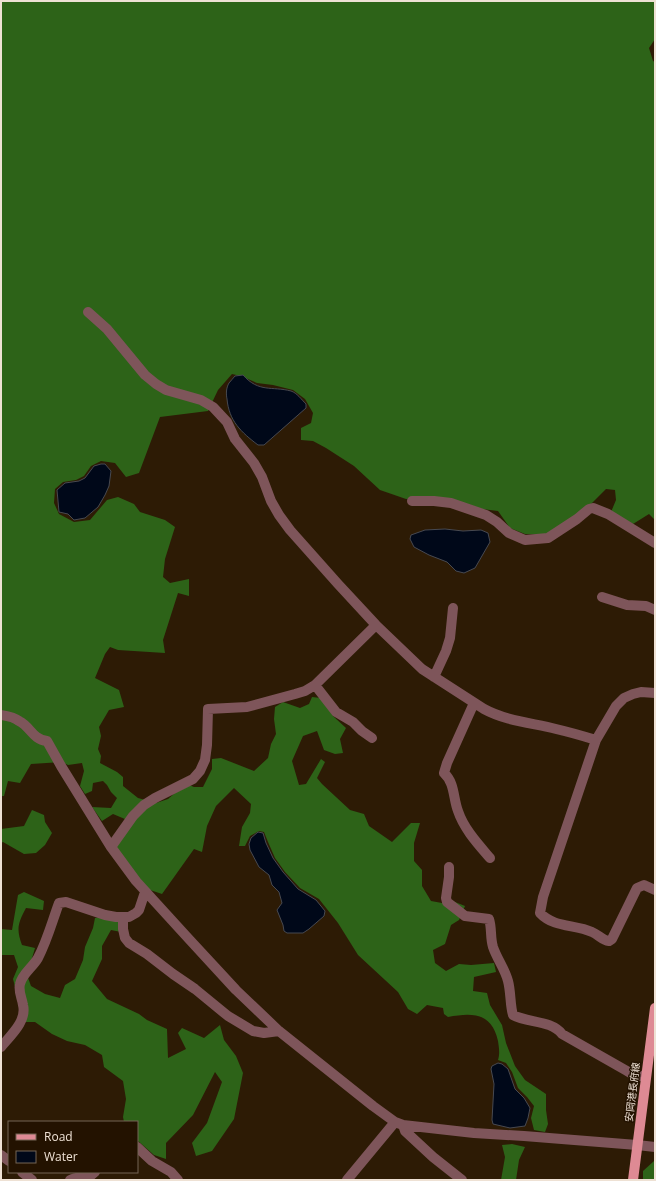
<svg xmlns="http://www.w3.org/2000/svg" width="656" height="1181" font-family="'Open Sans','Noto Sans JP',sans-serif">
	<rect width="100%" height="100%" fill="#2d1b05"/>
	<!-- forest -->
	<path fill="#2d6318" d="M1,1H655V39L649,48L653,61L655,62V520L649,514L633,524L611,512L616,500L615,490L606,489L585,510L548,535L525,534L510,528L498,511L482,509L439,498L406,499L380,490L354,466L326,448L313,441L301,440V428L311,423L313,413L305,399L293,390L273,385L257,383L241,376L232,374L218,390L208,411L160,417L139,473L126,477L115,463L101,461L91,466L84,476L76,480L63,482L55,489L54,503L59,514L74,522L90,520L107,500L118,497L134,504L140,512L165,520L175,527L165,559L163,577L170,583L189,579V596L178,593L163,640L165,653L118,650L110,647L105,654L95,678L119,690L124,707L109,710L99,727L101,736L98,749L101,756L100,763L117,772L123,777V786L138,798L156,803L168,799L176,792L189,785L194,787H203L212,769V759L221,758L254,771L268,758L271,744L276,734L274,719L275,707L283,702L300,708L309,704L312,697L321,698L333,716L346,728L340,739L343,753L335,754L324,750L317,731L303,736L292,761L299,785L306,784L321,759L325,762L317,778L322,784L350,810L364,814L369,826L392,842L411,823H420L414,843V861L422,870V886L431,901L442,903L445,901L450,900L465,906L459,920L451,925L445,944L433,950L435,963L446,971L459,964L471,965L494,963L496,972L474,977L473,991L487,993L490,1005L502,1025L506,1043L515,1066L525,1080L546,1094V1110L548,1124L545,1132L534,1130L531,1118L534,1106L527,1097L518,1088L512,1072L506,1063L498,1060C500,1053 499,1048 498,1041C492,1013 473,1012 448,1017L444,1014L443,1008L427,1005L417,1014L408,1009L398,992L358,955L338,923L319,899L300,888L285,872L275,858L268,842L264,832L259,831L250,836L245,846H239L242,827L250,813L251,804L234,788L216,806L207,826L202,852L194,849L162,894L150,890L138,880L116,847L132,822L113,814L102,821L92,807L111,808L117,798L111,792L107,785L103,781L93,783L92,791L85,794L80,786L84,771L82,763L68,765L62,762L31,764L20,783L8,781L4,796H1Z
		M32,810L44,815L45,822L52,833L45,845L36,853L24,854L3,842L1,843V829L24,826Z
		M24,892L44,901L43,910L26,908C18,923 16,929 22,945L35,948L27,975L31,986L45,994L60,998L65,985L75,979L83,960L85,947L93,928L95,918L101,917L121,919V932L111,930L102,946V959L92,981L107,999L139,1014L147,1020L167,1029L168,1058L186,1049L178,1033L182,1028L204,1038L220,1025L224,1040L236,1056L243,1073L234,1119L212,1151L196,1156L192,1143L207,1123L222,1082L215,1072L193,1115L166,1143V1159L154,1155L137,1140V1122H124L123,1117L126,1099L123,1081L104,1067L102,1055L85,1045L67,1041L52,1034L35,1022H24L13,979L18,967L14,955H1V929L12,930L18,895Z
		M512,1144L525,1147L519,1160L516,1180H501L505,1157L502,1145Z
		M654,1161H655V1180H643V1171Z"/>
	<!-- water -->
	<path fill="#000819" stroke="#474951" d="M243,375C259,393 272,386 291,391C297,393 301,399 306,404V408L264,445H258C241,432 229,421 227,399C226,394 226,388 229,383C231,381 233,378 235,376Z
		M101,464H105L111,471L109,486L105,495L98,507L85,518L74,520L68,514L59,512L57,490L65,483L79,481L85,478L94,466Z
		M445,529L463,531L481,530L488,533L490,542L475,568L464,573L456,571L447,562L429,555L414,547L410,539L411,535L425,530Z
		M258,832L263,833L266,843L273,858L283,872L298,889L316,900L325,911L324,916L309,929L303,933H287L284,931L283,925L277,910L282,903L279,892L272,885L269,875L259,867L250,850L249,844L251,838Z
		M498,1063L502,1064L508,1069L515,1089L524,1098L530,1108L528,1118L525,1126L510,1128L493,1124L492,1120L494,1084L491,1069L492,1066Z"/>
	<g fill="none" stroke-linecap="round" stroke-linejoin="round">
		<!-- minor -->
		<path stroke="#7e555a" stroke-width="10" d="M88,312L107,329L145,375L156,384L166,390L201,400L213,407L227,422L235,439L254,463L262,477L271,501L279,515L290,530L338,584L376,625L422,669L484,709C506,721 532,723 556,729C569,732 583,736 596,740
			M412,501H434L451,503L486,515L497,522L509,533L525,540L548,538L577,519L589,509L593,508L608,514L655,543
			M602,597L627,605L646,606L655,610
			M434,677L446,651L450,638L453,608
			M315,685L336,712L353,722L362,731L372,738
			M655,693L641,692L633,694L624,698L616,706L596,740L543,897L540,913C554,928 575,924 592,932C599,935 602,940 609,941L612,939L637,888L644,885L655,890
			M474,703L447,763L444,773C455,783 453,798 458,811C464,829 478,844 490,858
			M1,715C7,716 14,717 19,721C31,727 32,739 47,741L61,766L111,847L136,881L188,938L236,990L279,1031L373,1106L395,1122L403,1125L474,1133L524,1136L637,1145L655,1147
			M111,847L133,816L144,805L155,798L193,779L200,771L205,760L207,745L208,709L247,707L295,694L305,691L315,685L376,625
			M449,867V877L446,898L447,902L465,916L489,919C492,928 490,937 493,947C497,959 505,969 508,981C511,992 510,1006 513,1015C528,1023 551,1020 562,1034L627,1071L632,1074L646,1077
			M123,918V929L125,938L129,943L147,954L173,974L195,989L228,1016L253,1031L264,1033L279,1031
			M1,1047C11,1035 27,1021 23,1005C22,998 18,991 20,984C22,974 33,967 38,958C47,941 52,922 59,903L66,902L105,915L116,917H129L136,913L139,910L145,892
			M403,1125L405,1131L433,1157L462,1180
			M137,1147L152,1161L171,1172L178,1180
			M1,1155L9,1161
			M22,1172L32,1180
			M70,1180C79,1175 88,1180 95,1172
			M347,1180L395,1122"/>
		<!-- major -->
		<path stroke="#de8a94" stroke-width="10" d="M633,1180L655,1008"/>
	</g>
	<g text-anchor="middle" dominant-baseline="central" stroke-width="3" stroke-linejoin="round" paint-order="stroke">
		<!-- street labels -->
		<g font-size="10" fill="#eee1d4" stroke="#231200">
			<text transform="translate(632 1092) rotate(-83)">安岡港長府線</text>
		</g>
	</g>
	<!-- border -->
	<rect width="656" height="1181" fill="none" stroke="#eee1d4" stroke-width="4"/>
	<!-- legend -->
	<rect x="8" y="1121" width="130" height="52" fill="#231200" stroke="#746555"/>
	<rect x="16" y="1134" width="20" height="6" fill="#de8a94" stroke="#746555"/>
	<text x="44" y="1141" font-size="12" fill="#eee1d4">Road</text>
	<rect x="16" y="1151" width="20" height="12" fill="#000819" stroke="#746555"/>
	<text x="44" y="1161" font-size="12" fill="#eee1d4">Water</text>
</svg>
